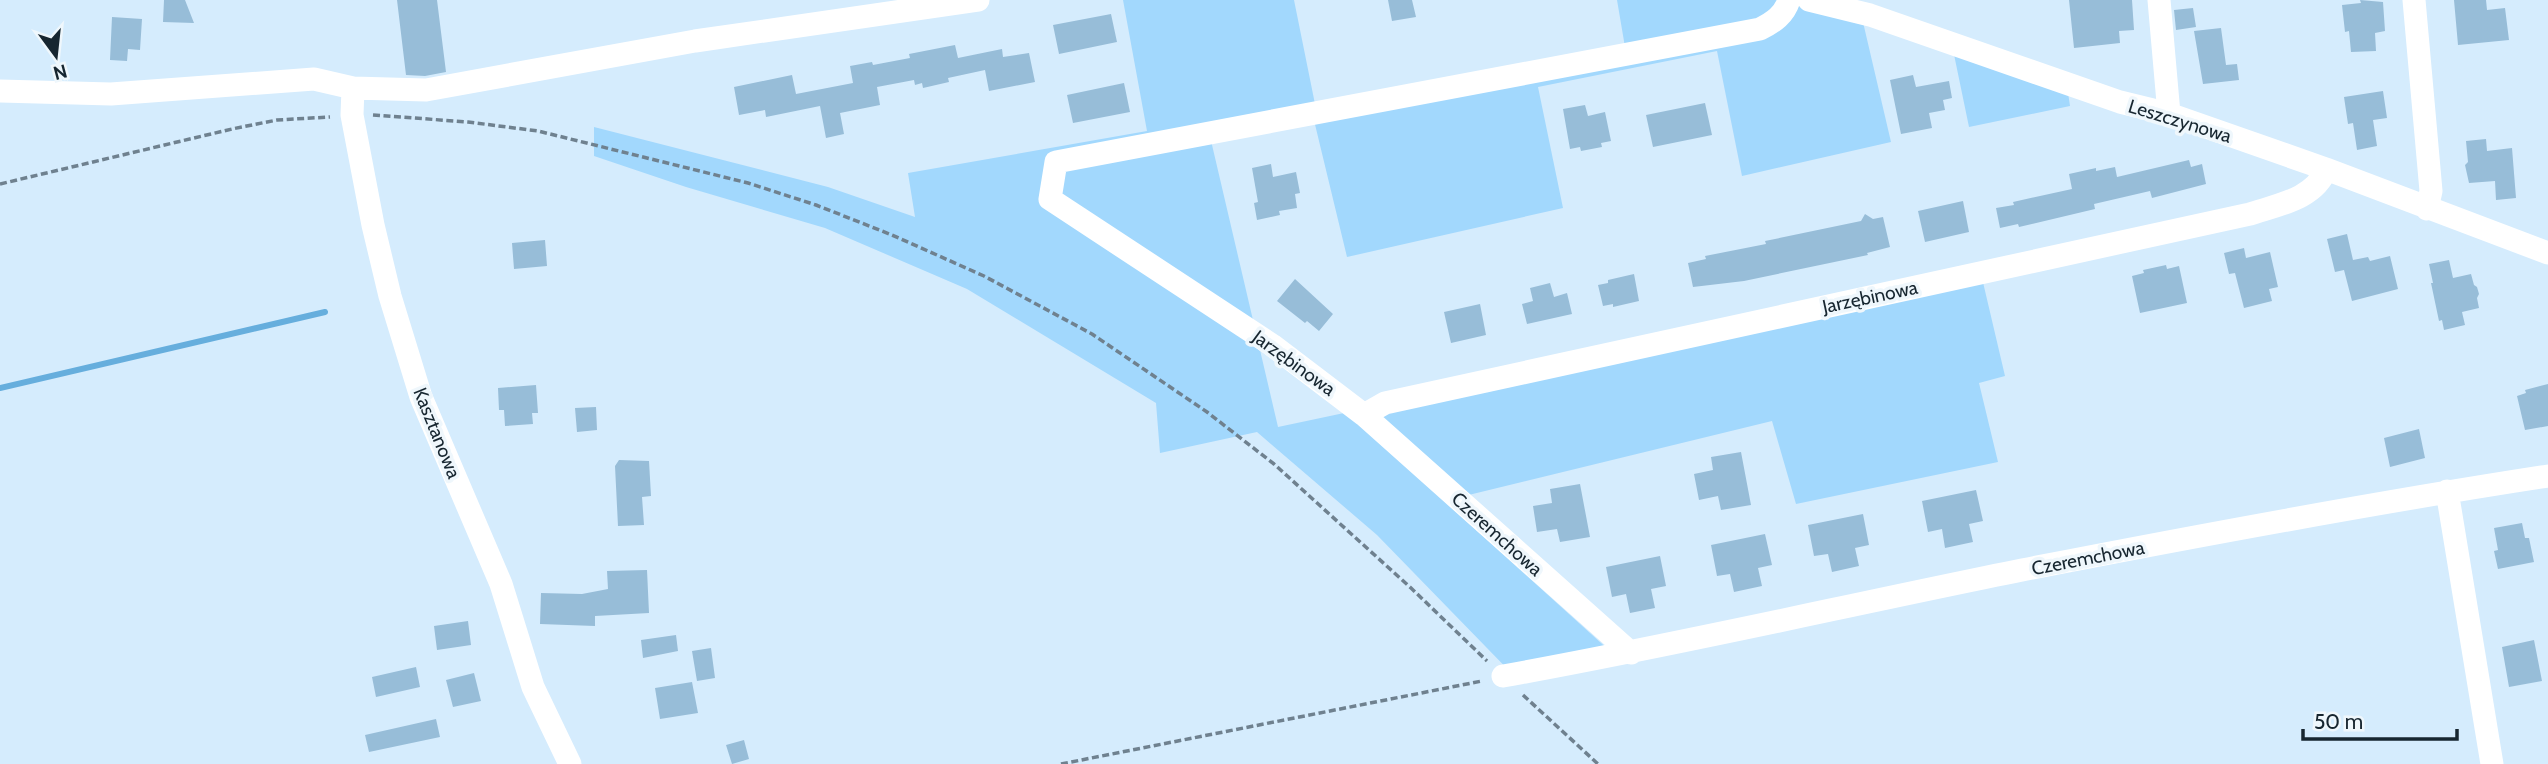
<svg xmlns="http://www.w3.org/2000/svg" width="2548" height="764" font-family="Cabin,sans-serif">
	<rect width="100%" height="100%" fill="#d5ecfd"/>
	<!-- green -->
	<path fill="#a2d8fd" d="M1123,0H1294L1316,109L1625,47L1617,0H1838L1859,5L1891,142L1742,176L1717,51L1538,87L1563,208L1347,257L1312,112L1209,132L1278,427L1982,278L2005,376L1979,383L1998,462L1796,504L1772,421L1444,501L1622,662L1522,684L1377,535L1257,432L1160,453L1156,403L967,289L825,228L686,187L594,156V127L828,187L915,217L908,173L1147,131Z
		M1951,40L2066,79L2070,106L1969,127Z"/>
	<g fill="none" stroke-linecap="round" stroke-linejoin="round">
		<!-- stream -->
		<path stroke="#66aedd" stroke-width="6" d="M0,388L325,312"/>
	</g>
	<!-- building -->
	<path fill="#97bdd8" d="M164,0H185L194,23L163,22Z
		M397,0H437L446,72L425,76L406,75Z
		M1388,0H1412L1416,17L1392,21Z
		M2069,0H2132L2134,30L2119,31L2120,43L2074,48Z
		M2360,0L2383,2L2385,31L2375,33L2376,51L2351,52L2349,31L2345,32L2342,5L2361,3Z
		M2454,0H2486L2487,10L2505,8L2509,40L2458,45Z
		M2193,8L2196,27L2176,30L2174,10Z
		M1111,14L1117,42L1059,54L1053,25Z
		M112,17L142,19L140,50L128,49L127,61L110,60Z
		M2221,28L2226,65L2237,64L2239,80L2203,84L2194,31Z
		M955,45L958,58L1002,49L1003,57L1029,53L1035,82L989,91L985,70L948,78L949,82L923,88L922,83L915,85L914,80L877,87L880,105L840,113L844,134L826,138L820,106L766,117L765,110L739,115L734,87L792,75L796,94L853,83L850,66L872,62L873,65L910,58L909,54Z
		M1913,75L1916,87L1949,81L1952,98L1943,100L1945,110L1929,113L1932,128L1901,134L1890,80Z
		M1124,83L1130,112L1073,123L1067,95Z
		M2383,91L2387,118L2373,120L2377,146L2357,150L2353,123L2348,124L2344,97Z
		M1705,103L1712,135L1653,147L1646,115Z
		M1585,105L1588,116L1605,112L1611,141L1601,143L1602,147L1581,151L1580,147L1570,149L1563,109Z
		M2486,139L2487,151L2512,148L2516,198L2496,200L2495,181L2469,183L2465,165L2468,162L2466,141Z
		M2189,160L2191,167L2202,164L2206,184L2152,198L2150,191L2094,204L2095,209L2019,227L2018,224L2000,228L1996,208L2014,205L2013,202L2072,189L2069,174L2096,168V171L2115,167L2117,177Z
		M1271,164L1273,177L1296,172L1300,193L1295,194L1297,208L1279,211L1280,215L1257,220L1254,203L1258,202L1252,168Z
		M1963,201L1969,232L1925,242L1918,211Z
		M1865,214L1873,219L1883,217L1890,247L1867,253L1868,255L1744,281L1693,287L1688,263L1706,259L1705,256L1766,244L1765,241L1861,221Z
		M2347,234L2353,260L2368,257L2370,261L2390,256L2398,289L2352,301L2344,270L2335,272L2327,239Z
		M545,240L547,266L514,269L512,243Z
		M2244,248L2246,258L2270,252L2278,287L2269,289L2272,301L2244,308L2235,273L2229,274L2224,253Z
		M2449,260L2453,278L2471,274L2474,285L2477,287L2479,294L2477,298L2479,308L2462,312L2465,325L2444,330L2442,320L2439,321L2431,283H2433L2429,264Z
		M2166,265L2167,269L2179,266L2187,303L2140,313L2132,276L2144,273L2143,270Z
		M1634,274L1639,301L1613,307V304L1603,306L1598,285L1608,283V280Z
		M1295,279L1333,314L1319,331L1307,321L1305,323L1277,301Z
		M1550,283L1554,297L1567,293L1572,314L1527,324L1522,304L1533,301L1530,288Z
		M1480,304L1486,335L1451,343L1444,312Z
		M2548,384V426L2525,430L2517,396L2526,393L2525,390Z
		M536,385L538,413H532L533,424L505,426L504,410H499L498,388Z
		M596,407L597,430L577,432L575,408Z
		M2419,429L2425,458L2390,467L2384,438Z
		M1741,452L1751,505L1721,510L1718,496L1699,500L1694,474L1713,470L1711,457Z
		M619,460L649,461L651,496L642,497L644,525L618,526L615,466Z
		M1580,484L1590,537L1560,542L1557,529L1537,532L1533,506L1552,503L1550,489Z
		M1976,490L1983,521L1969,524L1973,542L1945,548L1942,529L1928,532L1922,501Z
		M1863,514L1869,545L1855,548L1859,566L1832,572L1828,554L1814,556L1808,525Z
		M2522,523L2525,538H2529L2534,562L2498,569L2494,551L2498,550L2494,528Z
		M1765,534L1772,565L1758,568L1762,586L1734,592L1730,574L1717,576L1711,545Z
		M1660,556L1666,586L1651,589L1655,608L1630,613L1626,594L1612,597L1606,567Z
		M647,570L649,613L595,616V626L540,624L541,593L582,594L608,589L607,571Z
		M468,621L471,645L437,650L434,626Z
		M676,635L678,651L643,658L641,640Z
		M2534,640L2542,681L2509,687L2502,647Z
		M711,648L715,678L697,681L692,651Z
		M416,667L420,687L376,697L372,677Z
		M474,673L481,701L453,707L446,680Z
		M692,682L698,713L660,719L655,688Z
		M436,719L440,737L369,752L365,735Z
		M744,740L749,759L732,764L726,745Z"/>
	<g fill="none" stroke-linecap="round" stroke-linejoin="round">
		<!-- path -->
		<path stroke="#6f818f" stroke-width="3.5" stroke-dasharray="7 3.5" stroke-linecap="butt" d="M373,115L468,122L538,131L748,183L816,205L892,235L984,276L1092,334L1207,412L1274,464L1411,588L1487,661
			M0,184L232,129L277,120L330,117
			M1523,695L1598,764
			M1061,764L1482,681"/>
		<!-- minor -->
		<path stroke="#fff" stroke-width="23" d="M1789,0C1784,15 1774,22 1760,29L1056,162L1050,199L1272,345L1364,415L1385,403L2250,214C2277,205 2315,199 2326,169
			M1809,0L1870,15L2120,102L2169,114L2326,169L2548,253
			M2159,0L2169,114
			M2414,0L2431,191L2427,209
			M353,88L352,115L373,225L390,296L421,397L501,584L533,687L570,764
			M0,91L111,94L314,79L353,88L426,90L695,41L978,0
			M1364,415L1631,653
			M2447,491L2492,764
			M1503,676C1677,645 1848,605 2022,570C2196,536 2372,503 2548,476"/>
	</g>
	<g text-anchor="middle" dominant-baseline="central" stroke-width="7" stroke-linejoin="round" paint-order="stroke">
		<!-- street labels -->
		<g font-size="19" fill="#172630" stroke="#eff7fc">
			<text transform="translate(2180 121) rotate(17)">Leszczynowa</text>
			<text transform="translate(1870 297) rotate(-12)">Jarzębinowa</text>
			<text transform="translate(1294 363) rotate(36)">Jarzębinowa</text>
			<text transform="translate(437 433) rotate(68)">Kasztanowa</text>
			<text transform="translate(1497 534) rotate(42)">Czeremchowa</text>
			<text transform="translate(2088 558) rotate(-11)">Czeremchowa</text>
		</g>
	</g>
	<!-- north arrow -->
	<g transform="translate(56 56) rotate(165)" stroke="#eff7fc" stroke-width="5" paint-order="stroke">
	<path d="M0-5L12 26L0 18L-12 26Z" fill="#172630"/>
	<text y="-10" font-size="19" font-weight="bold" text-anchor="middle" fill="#172630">N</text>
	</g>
	<!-- scale -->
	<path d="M2303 729v10h154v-10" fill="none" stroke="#172630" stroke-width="3.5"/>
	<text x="2314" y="729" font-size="21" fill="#172630" stroke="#eff7fc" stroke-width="5" paint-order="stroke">50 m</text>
</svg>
